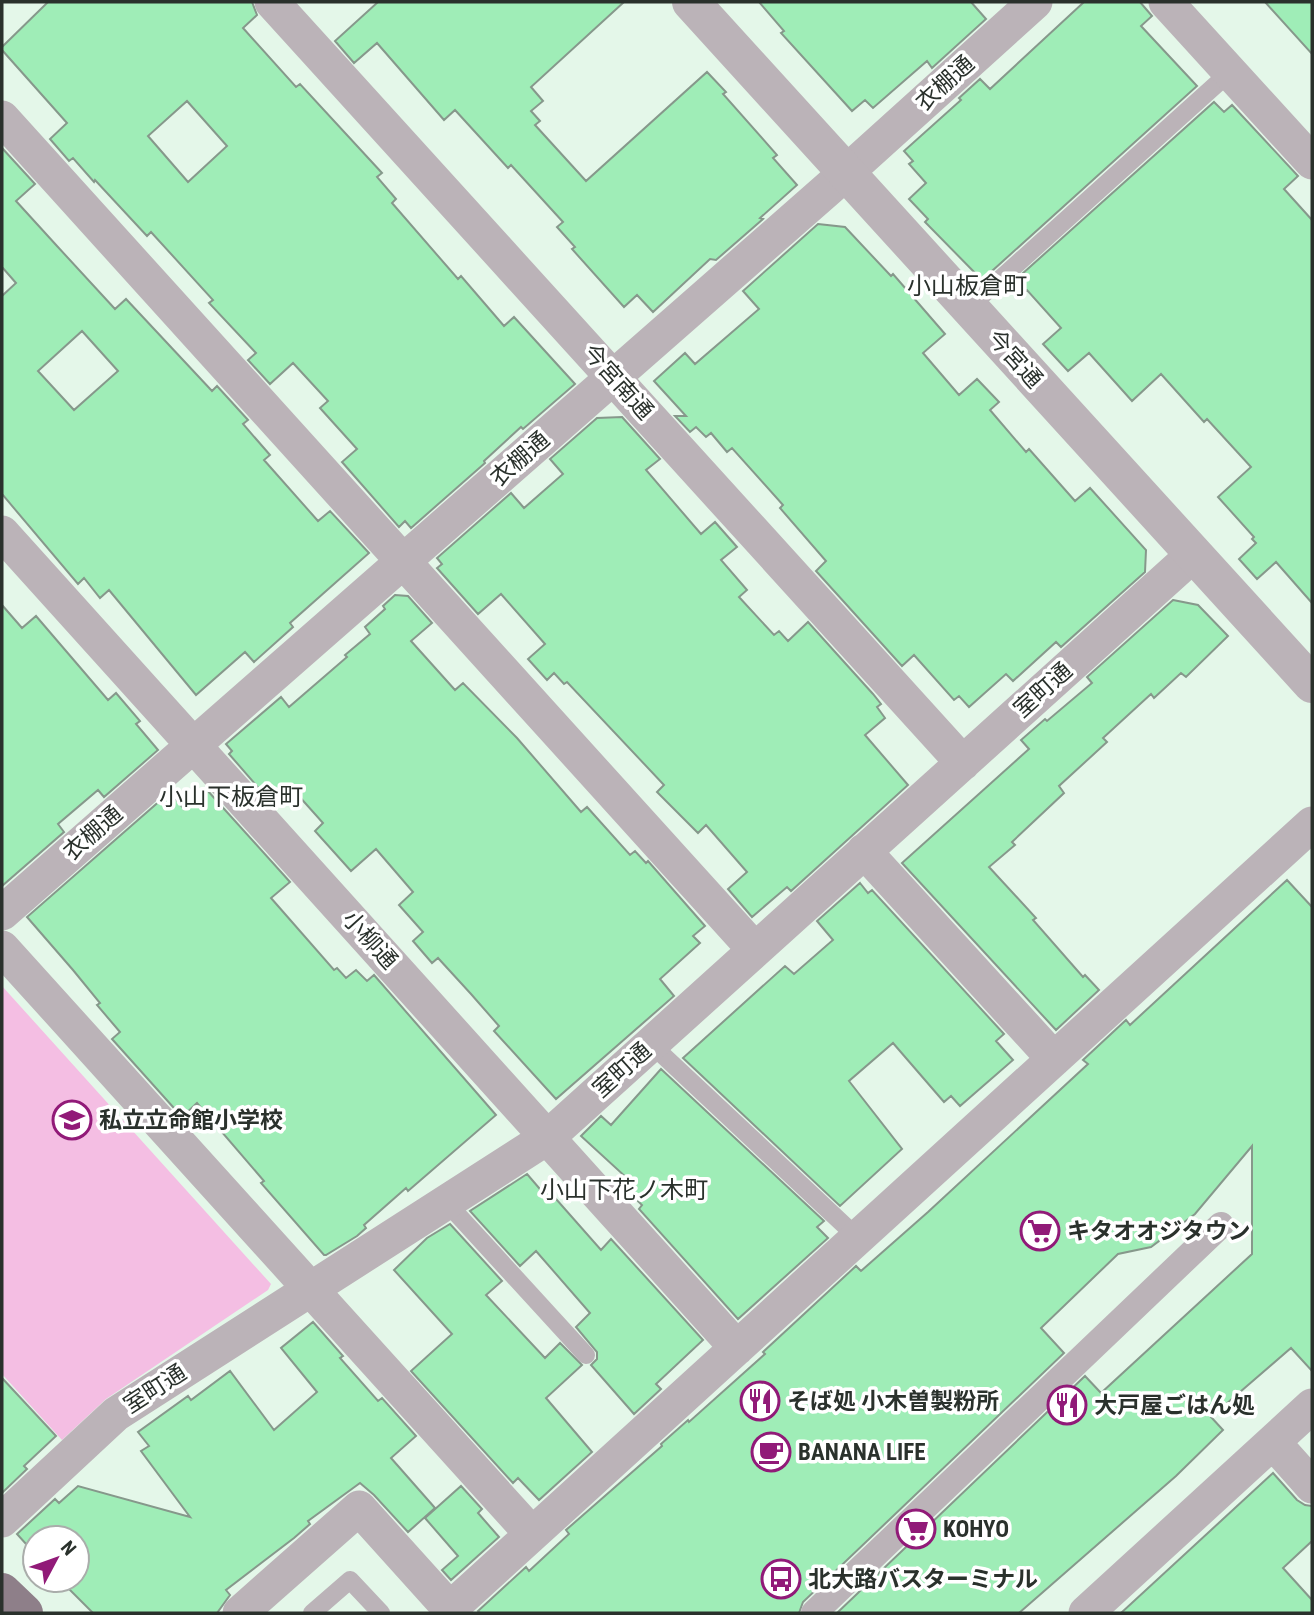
<svg xmlns="http://www.w3.org/2000/svg" width="1314" height="1615" font-family="'Roboto Condensed','Noto Sans JP',sans-serif">
	<rect width="100%" height="100%" fill="#e4f7e9"/>
	<!-- green -->
	<path fill="#f4bee3" d="M2,986L271,1284L268,1290L106,1399L62,1440L2,1374Z"/>
	<!-- building -->
	<path fill="#9fedb7" stroke="#86988b" stroke-width="2" fill-rule="evenodd" d="M48,2H252L257,15L243,28L296,87L300,84L382,173L377,177L396,199L392,203L458,279L461,276L504,326L514,317L575,384L523,429L521,427L484,461L485,463L411,528L405,521L399,527L342,462L357,449L320,408L328,401L293,363L270,384L248,360L256,353L209,303L213,300L151,232L147,236L95,180L94,182L73,158L69,161L50,139L67,123L2,50V47ZM187,101L227,146L188,182L148,136Z
		M378,2H624L531,87L543,101L531,111L540,121L535,125L586,181L707,72L726,92L723,94L777,155L773,158L797,185L760,218L763,219L716,260L710,259L653,312L637,295L624,307L572,249L575,247L557,227L563,222L511,165L508,168L455,110L444,120L377,43L354,63L335,41Z
		M759,2H971L986,19L932,68L927,61L873,108L865,100L852,111L781,33L784,31Z
		M1084,2H1140L1152,16L1141,26L1197,86L982,280L925,222L928,219L909,199L926,183L909,164L913,161L904,151L961,100L959,98L980,79L990,89Z
		M1265,2H1312V54Z
		M1214,102L1224,112L1232,105L1298,176L1284,189L1312,220V603L1276,562L1257,579L1239,559L1256,543L1252,539L1254,537L1218,497L1251,467L1207,419L1204,422L1161,374L1132,401L1089,353L1068,371L1043,344L1061,328L1027,290L1022,294L1012,283Z
		M2,148L35,184L16,201L57,246L115,309L126,299L212,391L217,386L248,420L243,424L270,455L264,460L318,521L330,511L369,553L290,623L293,627L254,662L245,652L196,695L109,590L100,598L84,578L78,584L2,494V296L16,283L2,267ZM82,331L118,371L74,410L38,371Z
		M818,224L845,227L891,276L893,274L945,334L923,353L959,395L977,379L999,402L990,410L1026,452L1029,449L1075,501L1090,488L1146,550L1145,572L1061,647L1056,642L1013,681L1006,674L969,707L959,696L954,700L914,655L902,666L816,571L826,561L780,508L783,505L732,448L727,452L711,433L706,437L696,427L690,432L675,416H686L654,381L685,353L695,364L759,309L743,291Z
		M622,417L660,459L646,470L701,534L715,522L737,547L721,560L747,590L739,597L774,635L779,631L788,641L808,622L873,694L881,704L877,707L885,718L865,735L908,785L791,891L787,887L752,917L728,889L747,872L706,825L698,833L657,792L664,785L567,682L564,684L554,673L547,680L528,659L545,644L501,594L478,614L437,568L442,564L437,558L511,493L524,508L563,474L550,459L597,418Z
		M395,595L408,596L432,623L411,641L455,690L463,683L517,738L581,812L587,807L630,855L635,851L646,863L648,861L705,926L693,936L700,943L660,979L674,996L556,1099L494,1031L499,1026L471,994L438,958L432,963L413,941L423,932L399,905L413,892L376,849L351,871L315,831L323,823L289,785L270,801L229,754L232,751L226,744L281,697L289,707L347,657L345,655L370,634L365,627L385,609L383,606Z
		M1173,600L1198,605L1228,636L1186,677L1181,673L1154,698L1151,694L1103,738L1107,742L1059,786L1064,793L1012,842L1015,845L989,867L1036,918L1033,920L1083,977L1085,975L1099,990L1056,1030L902,863L1029,749L1021,740L1045,719L1047,721L1092,683L1087,677Z
		M2,605L22,628L36,616L108,700L116,693L140,721L136,724L158,750L104,797L98,790L58,824L64,832L2,886Z
		M207,790L290,882L271,898L334,970L337,968L346,978L356,970L367,981L374,975L496,1115L408,1191L406,1188L364,1225L366,1228L357,1236L326,1255H324L261,1183L264,1181L197,1103L182,1117L112,1039L120,1032L97,1005L100,1003L73,970L27,917L170,792L184,809Z
		M1287,880L1312,907V1371L1291,1348L1211,1417L1223,1430L1176,1476L1019,1613H837L1085,1376L1101,1393L1252,1254V1146L1195,1214L1151,1247L1118,1254L1041,1328L1064,1353L803,1602L799,1613H480L478,1611L526,1567L529,1571L569,1534L566,1530L662,1446L661,1444L688,1420L689,1422L765,1354L763,1352L856,1266L861,1271L928,1212L1088,1064L1083,1060L1126,1020L1130,1025Z
		M860,883L868,893L872,890L1004,1034L996,1041L1013,1060L960,1106L951,1096L944,1102L893,1043L849,1081L902,1149L840,1206L683,1058L785,966L794,974L833,940L817,921Z
		M661,1069L824,1221L817,1227L828,1238L738,1319L639,1209L642,1205L622,1186L628,1179L581,1136L601,1116L611,1125Z
		M527,1174L545,1195L549,1191L601,1250L611,1239L703,1340L656,1384L661,1389L634,1414L591,1365L597,1359V1352L576,1327L590,1313L536,1251L520,1266L470,1211Z
		M450,1224L502,1281L486,1295L545,1358L560,1343L582,1365L546,1398L592,1452L539,1500L518,1478L513,1483L411,1371L452,1334L394,1270L427,1238Z
		M313,1322L343,1356L340,1358L378,1401L382,1398L416,1436L391,1458L435,1508L408,1532L374,1495L360,1483L308,1521L310,1524L294,1538L226,1590L230,1595L217,1613H93L60,1580H77V1538H35V1554L17,1534L55,1499L59,1503L78,1486L190,1517L141,1451L149,1446L138,1432L188,1396L191,1400L230,1371L274,1430L317,1392L281,1348Z
		M2,1378L56,1436L24,1466L27,1469L2,1493Z
		M1273,1473L1297,1500L1305,1505L1312,1506V1541L1283,1568L1312,1600V1613H1121Z
		M461,1486L482,1509L478,1513L499,1537L451,1580L442,1570L458,1556L425,1518Z"/>
	<g fill="none" stroke-linecap="round" stroke-linejoin="round">
		<!-- service -->
		<path stroke="#bbb3b8" stroke-width="18" d="M968,308L1230,72
			M651,1044L858,1238
			M446,1202L586,1355
			M312,1613L350,1580L381,1613"/>
		<!-- pedestrian -->
		<path stroke="#bbb3b8" stroke-width="26" d="M814,1613L1221,1225"/>
		<!-- minor -->
		<path stroke="#bbb3b8" stroke-width="35" d="M272,2L963,763
			M1166,2L1312,162
			M2,118L755,950
			M2,533L737,1348
			M864,851L1054,1059
			M2,913L829,188L1035,2
			M2,948L532,1534
			M1273,1442L1312,1486
			M2,1520L116,1414L548,1137L1193,555
			M240,1613L359,1508L450,1609L1312,824
			M1086,1613L1312,1406"/>
		<!-- tertiary -->
		<path stroke="#bbb3b8" stroke-width="38" d="M691,2L1312,684"/>
		<!-- primary -->
		<path stroke="#8e7f89" stroke-width="38" d="M2,1592L24,1613"/>
	</g>
	<!-- icons -->
	<defs>
		<symbol id="school-ring" viewBox="-11 -11 22 22"><circle r="9.5" fill="#fff" stroke="#911a78" stroke-width="1.5"/><path d="M0-5L7-2L0 1L-7-2ZM-4 1L0 2.5L4 1V4Q0 6-4 4Z" fill="#911a78"/></symbol>
		<symbol id="supermarket-ring" viewBox="-11 -11 22 22"><circle r="9.5" fill="#fff" stroke="#911a78" stroke-width="1.5"/><path d="M-6-5.5h2.5l.6 2H6L4.5 2H-2.5L-4.4-4H-6ZM-1.5 3.2a1.3 1.3 0 1 0 .1 0ZM3 3.2a1.3 1.3 0 1 0 .1 0Z" fill="#911a78"/></symbol>
		<symbol id="restaurant-ring" viewBox="-11 -11 22 22"><circle r="9.5" fill="#fff" stroke="#911a78" stroke-width="1.5"/><path d="M-5-6h1v4h1v-4h1v4h1v-4h1v5L-1.5 .5V6h-2V.5L-5-1ZM5-6V6H3V1.5H1.5Q1.5-4 5-6Z" fill="#911a78"/></symbol>
		<symbol id="cafe-ring" viewBox="-11 -11 22 22"><circle r="9.5" fill="#fff" stroke="#911a78" stroke-width="1.5"/><path d="M-5.5-4.5H6V0H3Q3 3.5 0 3.5H-2.5Q-5.5 3.5-5.5 0ZM3-3.2v2h1.7v-2ZM-6 4.5H4V6H-6Z" fill="#911a78"/></symbol>
		<symbol id="bus-ring" viewBox="-11 -11 22 22"><circle r="9.5" fill="#fff" stroke="#911a78" stroke-width="1.5"/><path d="M-5-6H5V4H4V6H2V4H-2V6H-4V4H-5ZM-3.5-4V0h7V-4ZM-3.5 1.2v1.5H-2V1.2ZM2 1.2v1.5H3.5V1.2Z" fill="#911a78"/></symbol>
	</defs>
	<g fill-rule="evenodd">
		<use href="#school-ring" x="50" y="1098" width="44" height="44"/>
		<use href="#supermarket-ring" x="1018" y="1209" width="44" height="44"/>
		<use href="#restaurant-ring" x="738" y="1379" width="44" height="44"/>
		<use href="#restaurant-ring" x="1045" y="1383" width="44" height="44"/>
		<use href="#cafe-ring" x="749" y="1430" width="44" height="44"/>
		<use href="#supermarket-ring" x="894" y="1507" width="44" height="44"/>
		<use href="#bus-ring" x="759" y="1557" width="44" height="44"/>
	</g>
	<g text-anchor="middle" dominant-baseline="central" stroke-width="7" stroke-linejoin="round" paint-order="stroke">
		<!-- street labels -->
		<g font-size="23" fill="#2a312c" stroke="#fff">
			<text transform="translate(945 83) rotate(-42)">衣棚通</text>
			<text transform="translate(1015 359) rotate(48)">今宮通</text>
			<text transform="translate(618 382) rotate(48)">今宮南通</text>
			<text transform="translate(520 459) rotate(-41)">衣棚通</text>
			<text transform="translate(1043 690) rotate(-42)">室町通</text>
			<text transform="translate(93 833) rotate(-41)">衣棚通</text>
			<text transform="translate(370 940) rotate(48)">小柳通</text>
			<text transform="translate(622 1070) rotate(-42)">室町通</text>
			<text transform="translate(155 1389) rotate(-33)">室町通</text>
		</g>
		<!-- poi labels -->
		<g font-size="23" font-weight="bold" fill="#2a312c" stroke="#fff" text-anchor="start">
			<text x="99" y="1120">私立立命館小学校</text>
			<text x="1067" y="1231">キタオオジタウン</text>
			<text x="787" y="1401">そば処 小木曽製粉所</text>
			<text x="1094" y="1405">大戸屋ごはん処</text>
			<text x="798" y="1452">BANANA LIFE</text>
			<text x="943" y="1529">KOHYO</text>
			<text x="808" y="1579">北大路バスターミナル</text>
		</g>
		<!-- neighbourhood labels -->
		<g font-size="24" fill="#2a312c" stroke="#fff">
			<text x="967" y="286">小山板倉町</text>
			<text x="231" y="797">小山下板倉町</text>
			<text x="624" y="1190">小山下花ノ木町</text>
		</g>
	</g>
	<!-- border -->
	<rect width="1314" height="1615" fill="none" stroke="#2a312c" stroke-width="7"/>
	<!-- north arrow -->
	<g transform="translate(56 1559) rotate(49)"><circle r="33" fill="#ffffff" stroke="#aaadab" stroke-width="2"/>
	<path d="M0-5L12 26L0 18L-12 26Z" fill="#911a78"/>
	<text y="-10" font-size="19" font-weight="bold" text-anchor="middle" fill="#2a312c">N</text>
	</g>
</svg>
